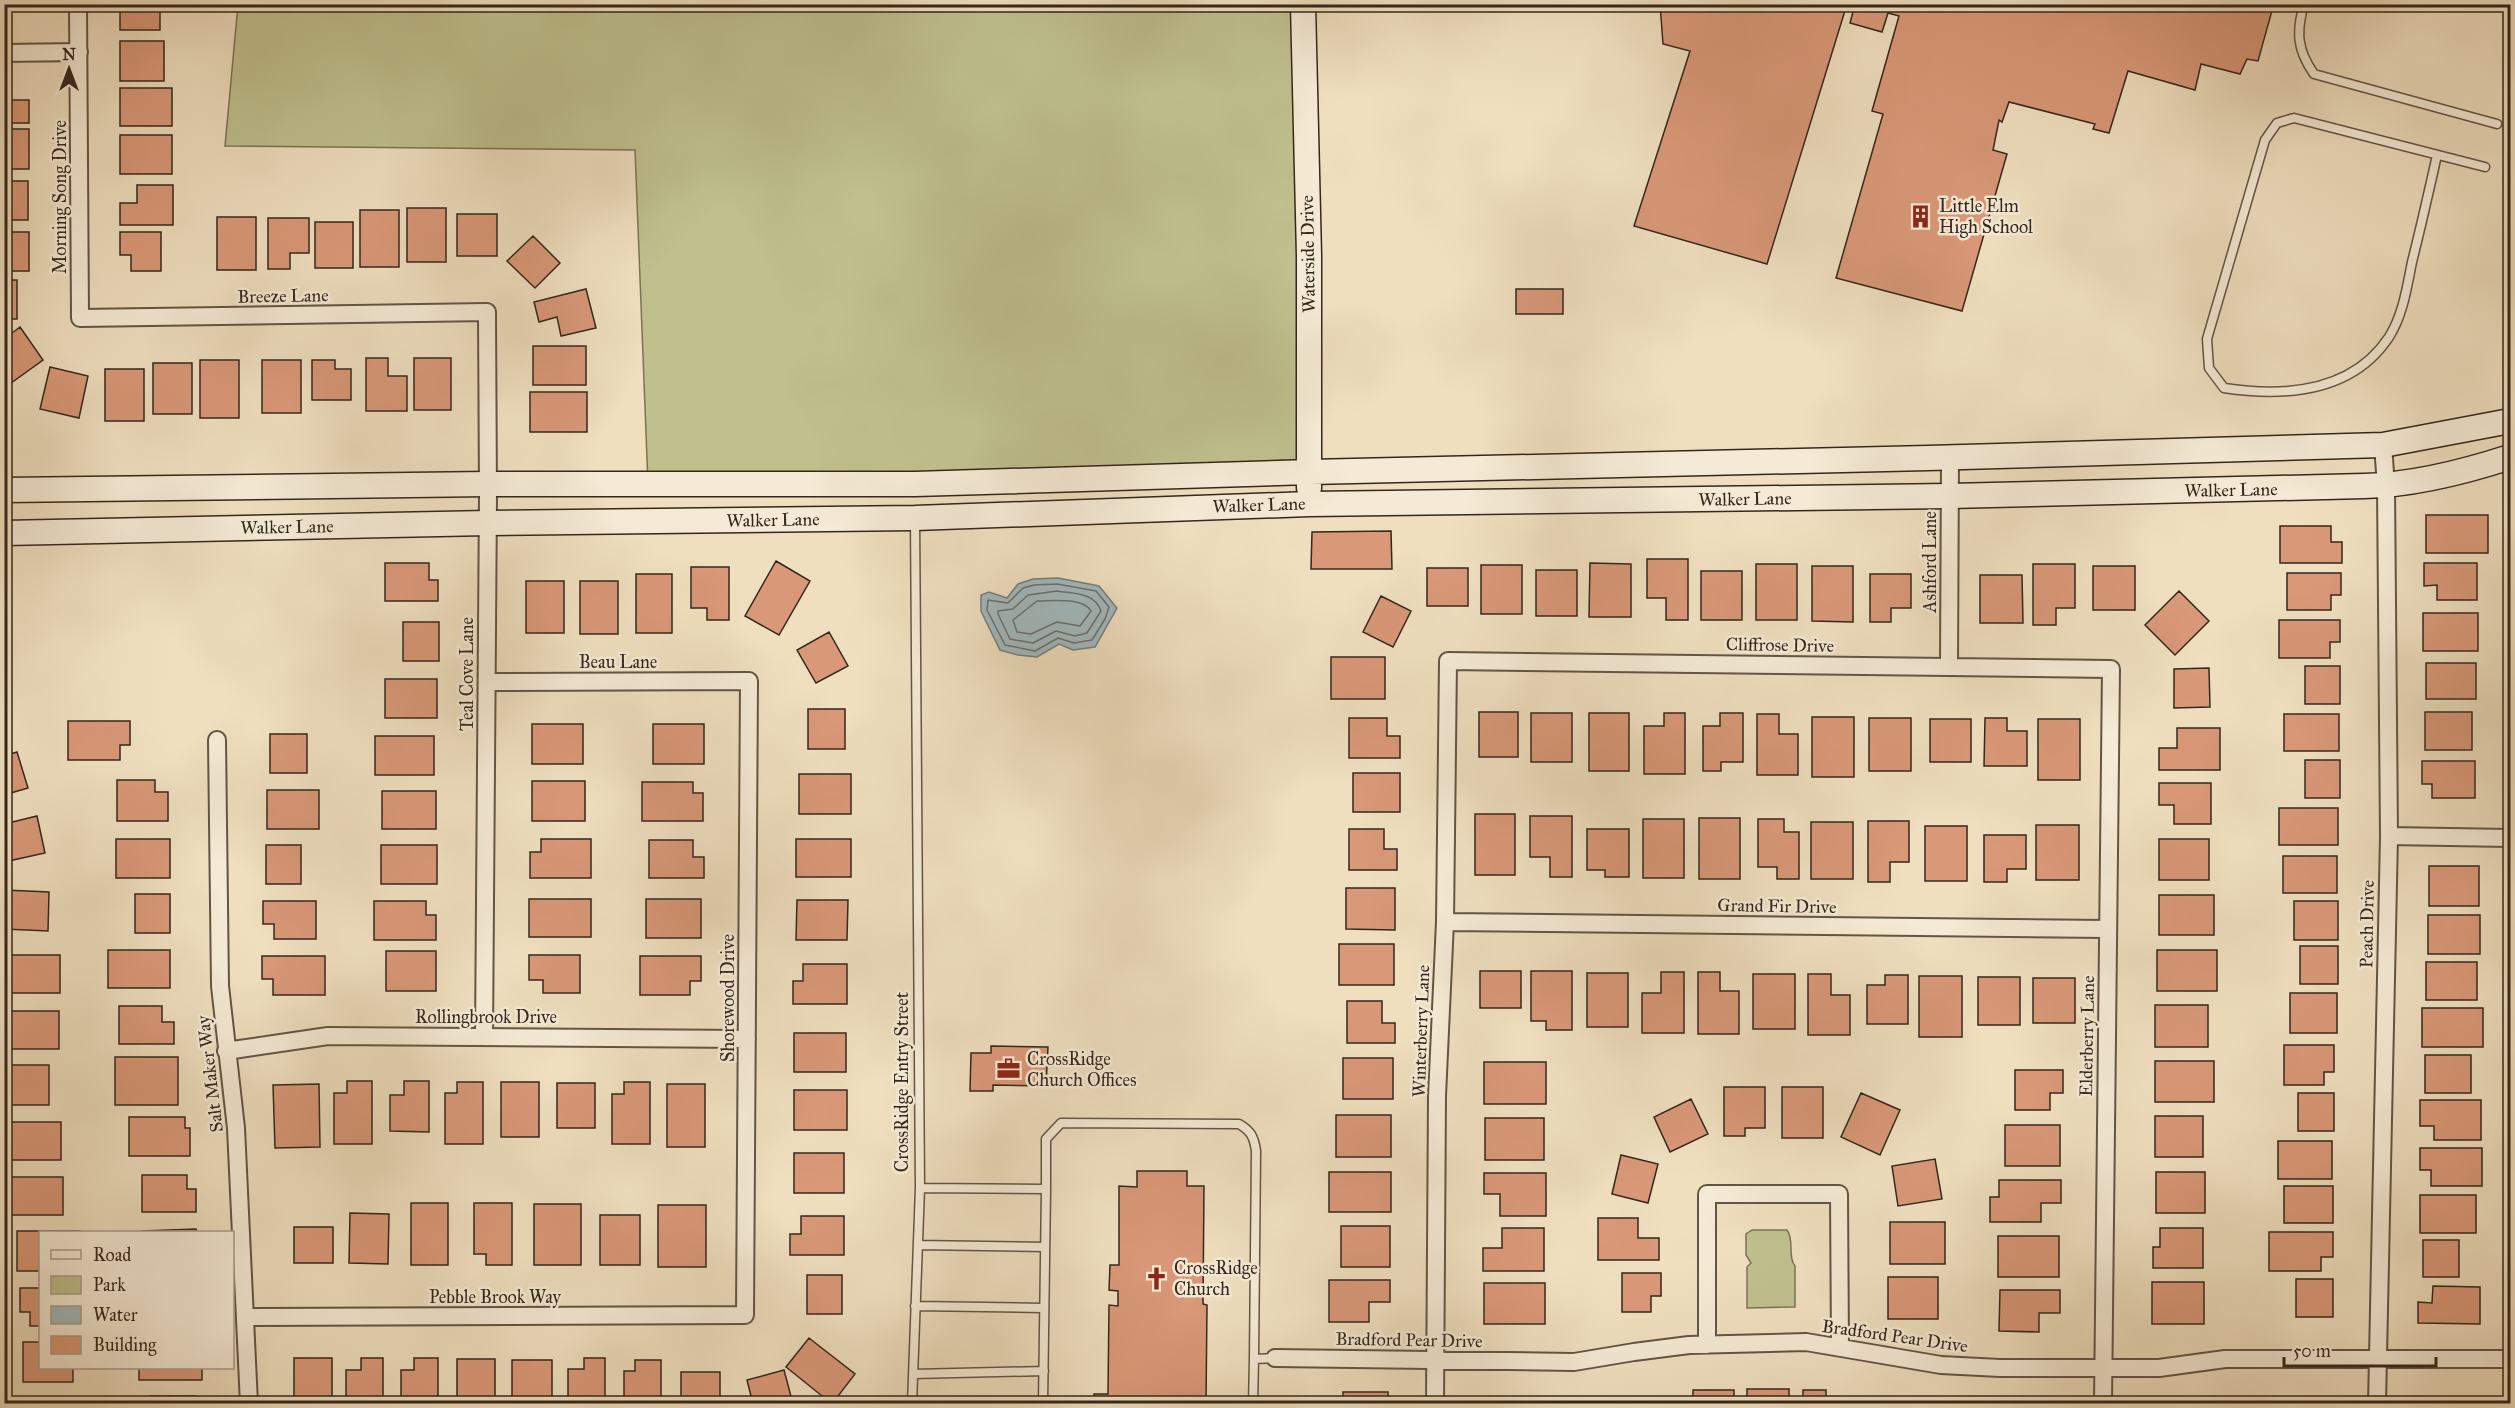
<svg xmlns="http://www.w3.org/2000/svg" width="2515" height="1408" font-family="'IM FELL Great Primer',serif">
	<rect width="100%" height="100%" fill="#efdfbf"/>
	<filter id="stains"><feTurbulence type="fractalNoise" baseFrequency=".00333" numOctaves="4"/><feColorMatrix values="0 0 0 0 .2 0 0 0 0 .09 0 0 0 0 .02 0 0 0 .5 -.17"/></filter>
	<radialGradient id="worn" r=".72"><stop offset=".6" stop-color="#630" stop-opacity="0"/><stop offset="1" stop-color="#630" stop-opacity=".3"/></radialGradient>
	<!-- green -->
	<path fill="#bfc08e" stroke="#7a7455" stroke-width="1.5" d="M238,5H1300L1310,472L648,484L635,150L225,146Z
		M1752,1230H1787C1795,1241 1787,1256 1795,1266V1307L1747,1308V1267L1751,1263L1746,1255V1234Z"/>
	<!-- water -->
	<path fill="#a1b9be" stroke="#757f7d" stroke-width="1.5" d="M1058,578L1099,586L1117,608L1095,647L1073,650L1059,644L1037,657L1018,655L1000,650L981,611V595L989,592L1007,598L1018,584L1033,579Z"/>
	<g fill="none" stroke-linecap="round" stroke-linejoin="round">
		<!-- shore -->
		<path stroke="#6a706d" stroke-width="1.5" d="M1057,584L1096,591L1109,607L1105,619L1092,640L1074,643L1058,638L1035,651L1005,645L987,610L988,600L1008,603L1023,588L1034,585Z
			M1057,591C1074,594 1094,592 1101,611L1087,633L1075,636L1056,631L1033,643L1010,639L998,614V611L1013,609L1028,595Z
			M1037,601C1052,601 1083,597 1091,611L1080,626L1057,622L1031,634L1017,632L1013,620Z"/>
	</g>
	<!-- building -->
	<path fill="#d99878" stroke="#34271c" stroke-width="1.5" d="M130,4H160V30H120V7H130Z
		M1660,4H1847L1767,264L1634,226L1690,51L1663,44Z
		M1855,4H2264L2273,7L2258,61L2247,59L2240,74L2201,64L2195,90L2128,71L2109,133L2093,129L2095,124L2009,102L2002,122L1999,120L1993,150L2007,154L1962,311L1836,278L1883,114L1872,111L1899,16L1888,13L1882,32L1850,23Z
		M120,41H164V81H120Z
		M4,84H11V100H29V123H4Z
		M120,88H172V126H120Z
		M4,129H29V169H4Z
		M120,135H172V174H120Z
		M4,181H28V220H4Z
		M137,185H173V225H120V203H137Z
		M407,208H446V262H407Z
		M360,210H399V267H360Z
		M457,214H497V256H457Z
		M217,217H256V270H217Z
		M268,218H309V253H290V269H268Z
		M315,222H353V268H315Z
		M4,232H29V271H4Z
		M120,232H161V271H131V255H120Z
		M533,236L560,263L535,288L507,261Z
		M4,280H17V319H4Z
		M586,289L596,328L561,336L557,317L539,322L534,302Z
		M1516,289H1563V314H1516Z
		M20,327L43,360L11,383L4,375V339Z
		M533,346H586V385H533Z
		M366,358H388V376H407V411H366Z
		M414,358H451V410H414Z
		M200,360H239V418H200Z
		M262,360H301V413H262Z
		M312,360H335V369H351V400H312Z
		M153,363H192V414H153Z
		M50,367L88,376L79,418L40,409Z
		M105,369H144V421H105Z
		M530,392H587V432H530Z
		M2426,515H2488V553H2426Z
		M2280,526H2331V542H2342V563H2280Z
		M1391,531L1392,569H1311L1312,532Z
		M1647,559H1688V620H1666V598H1647Z
		M776,561L810,581L779,635L745,616Z
		M385,563H429V580H438V601H385Z
		M1590,563L1631,564V617H1589Z
		M2424,563H2477V600H2437V585L2424,586Z
		M1756,564H1797V620H1756Z
		M2033,564H2075V608H2056V625H2033Z
		M1481,565H1522V614H1481Z
		M1812,566H1853V622L1812,621Z
		M2093,566H2135V610H2093Z
		M691,567H729V620H707V608H691Z
		M1427,568H1468V606H1427Z
		M1536,570H1577V616H1536Z
		M1701,571H1742V620H1701Z
		M2287,573H2341V595H2331V610H2287Z
		M636,574H672V633H636Z
		M1870,574H1911V608H1891V622H1870Z
		M1980,575H2022L2023,623H1980Z
		M526,581H564V633H526Z
		M580,581H618V634H580Z
		M2179,591L2209,621L2175,655L2145,625Z
		M1381,596L1411,611L1393,647L1363,632Z
		M2423,613H2478V651H2423Z
		M2279,620H2340V642H2330V658H2279Z
		M403,622H439V661H403Z
		M829,632L848,666L816,683L797,650Z
		M1331,657H1385V699H1331Z
		M2426,663H2476V699H2426Z
		M2305,666H2340V704H2305Z
		M2209,668L2210,707L2174,708V669Z
		M385,679H437V718H385Z
		M808,709H845V749H808Z
		M1479,712H1518V757H1479Z
		M2425,712H2472V750H2425Z
		M1531,713H1572V762H1531Z
		M1589,713H1629V771H1589Z
		M1664,713H1685V774H1644V726H1664Z
		M1720,713H1743V762H1721V771H1703V726H1720Z
		M1757,714H1779V734H1798V775H1757Z
		M2284,714H2339V751H2284Z
		M1812,717H1854V777H1812Z
		M1349,718H1387V736H1400V758H1349Z
		M1869,718H1911V771H1869Z
		M1985,718H2007V731H2027V766H1984Z
		M1930,719H1971V762H1930Z
		M2038,719H2080V780H2038Z
		M68,721H130V745H120V760H68Z
		M532,724H583V764H532Z
		M653,724H704V764H653Z
		M2177,728H2220V770H2159V748H2177Z
		M270,734H307V773H270Z
		M375,736H434V775H375Z
		M17,752L28,788L4,795V756Z
		M2305,760H2340V798H2305Z
		M2422,761H2475V798H2432V784H2422Z
		M1353,773H1400V812H1353Z
		M799,774H851V814H799Z
		M117,780H155V792H168V821H117Z
		M532,781H585V821H532Z
		M642,782H693V793H703V821H642Z
		M2159,783H2211V824H2174V805H2159Z
		M267,790H319V829H267Z
		M382,791H436V829H382Z
		M2279,808H2338V845H2279Z
		M1475,814H1515V875H1475Z
		M37,816L45,853L4,862V824Z
		M1530,816H1572V877H1550V857H1530Z
		M1699,818H1740V879H1699Z
		M1643,819H1684V878H1643Z
		M1758,819H1784V832H1799V879H1777V867H1758Z
		M1868,821H1909V862H1890V882H1868Z
		M1811,822H1853V879H1811Z
		M2036,825H2079V880H2036Z
		M1925,826H1967V881H1925Z
		M1349,829H1384V849H1397V870H1349Z
		M1587,829H1629V877H1605V870H1587Z
		M1984,835H2026V869H2007V882H1984Z
		M116,839H170V878H116Z
		M541,839H591V878H530V852H541Z
		M796,839H851V877H796Z
		M2159,839H2209V880H2159Z
		M649,840H693V857H704V878H649Z
		M266,845H301V884H266Z
		M381,845H437V884H381Z
		M2283,856H2337V893H2283Z
		M2429,866H2479V906H2429Z
		M1346,888H1395V930L1346,929Z
		M4,890L49,892L48,931L4,929Z
		M135,894H170V933H135Z
		M2159,895H2214V935H2159Z
		M529,899H591V937H529Z
		M646,899H701V938H646Z
		M797,900H848L847,940H796Z
		M263,901H316V939H274V924H263Z
		M374,901H426V915H436V940H374Z
		M2294,901H2338V940H2294Z
		M2428,915H2480V954H2428Z
		M1339,944H1394V985H1339Z
		M2300,946H2338V984H2300Z
		M108,950H170V988H108Z
		M2157,950H2217V991H2157Z
		M386,951H436V991H386Z
		M4,955H60V993H4Z
		M529,955H580V993H543V980H529Z
		M262,956H325V995H273V979H262Z
		M640,956H701V981H690V995H640Z
		M2426,962H2477V1000H2426Z
		M803,964H847V1004H793V981H803Z
		M1480,971H1521V1008H1480Z
		M1531,971H1572V1030H1546V1021H1531Z
		M1661,972H1684V1033H1642V993H1661Z
		M1698,972H1720V991H1739V1034H1698Z
		M1587,973H1628V1027H1587Z
		M1753,974H1795V1029H1753Z
		M1808,974H1831V995H1850V1035H1808Z
		M1885,975H1908V1024H1867V985H1885Z
		M1919,976H1962V1037H1919Z
		M1978,977H2020V1025H1978Z
		M2033,978H2075V1023H2033Z
		M2290,993H2337V1033H2290Z
		M1347,1001H1382V1023H1395V1043H1347Z
		M2155,1005H2208V1047H2155Z
		M119,1006H162V1022H174V1044H119Z
		M2422,1008H2483V1047H2422Z
		M8,1011H59V1049H4V1021H8Z
		M794,1033H846V1072H794Z
		M2284,1045H2334V1072H2324V1085H2284Z
		M991,1046L1048,1047L1046,1086L993,1085V1091H970L971,1053H991Z
		M2425,1055H2471V1093H2425Z
		M115,1057H178V1105H115Z
		M1343,1058H1393V1099H1343Z
		M2155,1061H2214V1102H2155Z
		M1484,1062H1546V1104H1484Z
		M6,1065H49V1105H4Z
		M2015,1070H2063V1093H2050V1110H2015Z
		M347,1081H372V1144H334V1093H347Z
		M404,1081H429V1132L390,1131V1095H404Z
		M457,1082H483V1144H445V1093H457Z
		M501,1082H539V1137H501Z
		M624,1082H650V1144H612V1094H624Z
		M557,1083H595V1128H557Z
		M319,1084L320,1147L275,1148L273,1085Z
		M667,1084H705V1147H667Z
		M1724,1087H1765V1128H1745V1136H1724Z
		M1782,1087H1823V1138H1782Z
		M794,1090H847V1130H794Z
		M1861,1093L1900,1110L1880,1155L1841,1137Z
		M2298,1093H2334V1131H2298Z
		M1691,1099L1708,1134L1670,1152L1654,1117Z
		M2420,1100H2481V1140H2434V1126H2420Z
		M1336,1115H1391V1157H1336Z
		M2155,1116H2203V1157H2155Z
		M129,1117H185V1128H190V1156H129Z
		M1485,1118H1544V1160H1485Z
		M4,1122H61V1160H4Z
		M2005,1125H2060V1166H2005Z
		M2278,1141H2332V1179H2278Z
		M2420,1148H2482V1186H2431V1170H2420Z
		M794,1153H844V1193H794Z
		M1621,1155L1658,1164L1648,1203L1612,1194Z
		M1935,1159L1942,1199L1898,1206L1892,1166Z
		M1137,1171H1187V1186H1204L1203,1304L1207,1305L1206,1404H1094V1394H1108L1109,1305L1118,1306V1291L1109,1290L1110,1265H1119V1186L1137,1187Z
		M1329,1172H1391V1212H1329Z
		M2156,1172H2205V1213H2156Z
		M1484,1173H1546V1216H1500V1194H1484Z
		M142,1175H187V1189H196V1212H142Z
		M10,1177H63V1215H10Z
		M1999,1180H2061V1203H2041V1222H1990V1197H1999Z
		M2284,1186H2333V1223H2284Z
		M2420,1195H2476V1233H2420Z
		M411,1203H448V1265H411Z
		M474,1203H512V1265H486V1254H474Z
		M534,1204H581V1265H534Z
		M658,1205H706V1267H658Z
		M350,1213L389,1214L388,1264L349,1263Z
		M600,1215H640V1265H600Z
		M801,1216H844V1255H790V1234H801Z
		M1598,1218H1638V1238H1659V1260H1598Z
		M1890,1222H1945V1264H1890Z
		M1341,1226H1390V1267H1341Z
		M294,1227H333V1263H294Z
		M1502,1228H1544V1271H1483V1248H1502Z
		M2160,1228H2203V1268H2153V1247H2160Z
		M196,1229L197,1232H143L142,1231Z
		M17,1231H80V1232H40V1271H17Z
		M2269,1232H2333V1257H2321V1271H2269Z
		M1998,1236H2059V1277H1998Z
		M2423,1240H2459V1277H2423Z
		M1622,1273H1661V1296H1651V1312H1622Z
		M807,1275H842V1314H807Z
		M1888,1277H1938V1319H1888Z
		M2296,1279H2333V1317H2296Z
		M1329,1280H1390V1302H1369V1322H1329Z
		M2152,1282H2204V1324H2152Z
		M1484,1283H1545V1324H1484Z
		M2433,1286L2480,1287V1324L2418,1323V1302L2432,1303Z
		M20,1288H40V1326H30V1312H20Z
		M2000,1290H2060V1313H2039V1332L1999,1331Z
		M809,1338L855,1374L832,1404L786,1367Z
		M23,1342H40V1368H73V1382H23Z
		M294,1358H332V1404H294Z
		M361,1358H383V1404H346V1370H361Z
		M414,1358H438V1404H401V1370H414Z
		M584,1358H605V1404H568V1369H584Z
		M457,1359H495V1404H457Z
		M512,1360H552V1404H512Z
		M635,1360H661V1404H624V1371H635Z
		M139,1368H202V1380H139Z
		M784,1370L793,1404H753L747,1380Z
		M681,1372H720V1404H681Z
		M1747,1389H1789V1404H1747Z
		M1693,1390H1734V1404H1693Z
		M1803,1390H1826V1404H1803Z
		M1343,1392H1388V1404H1343Z
		M150,1396H195V1404H150Z
		M2417,1397H2479V1404H2417Z
		M20,1399H73V1404H20Z
		M1654,1399V1404H1633L1632,1400Z
		M1861,1400H1885V1404H1861Z"/>
	<g fill="none" stroke-linecap="round" stroke-linejoin="round">
		<defs>
			<path id="lane" d="M2304,4C2296,32 2297,50 2314,74L2497,124
				M2437,155C2429,191 2421,226 2412,262C2407,287 2403,315 2389,337C2352,393 2284,397 2224,388L2209,368L2207,339L2265,140L2277,123L2294,118L2485,167
				M915,518L920,1188L1046,1189V1139L1061,1123L1239,1124C1251,1131 1254,1137 1256,1151L1254,1359L1275,1358
				M918,1245L1045,1247
				M915,1306L1044,1308
				M913,1374L1044,1371
				M912,1404L920,1188
				M1043,1404L1046,1189
				M1253,1404L1254,1359"/>
			<path id="street" d="M78,4L80,318L487,312L488,495L484,1037
				M4,53L79,52
				M1949,667L1950,457
				M217,740L220,986L236,1128L249,1404
				M2389,836L2510,838
				M1445,922L2108,929
				M226,1051L328,1036L747,1039
				M245,1317L745,1315L749,681L487,682
				M1707,1345V1194H1839L1840,1348
				M1275,1358L1574,1362L1634,1352L1689,1345L1806,1342L1941,1365L2000,1368H2159L2225,1359H2510
				M1435,1404L1437,1096L1445,922L1448,661L2111,669L2103,1404
				M2377,1404L2389,836L2386,486L2383,445"/>
			<path id="secondary" d="M1303,4L1309,256V488
				M4,490L488,484H915L1310,472L1928,458L2383,445L2510,421
				M4,533L488,523L915,518L1309,504L1950,496L2364,486C2413,485 2464,472 2510,457"/>
		</defs>
		<!-- lane casing -->
		<use href="#lane" stroke="#635545" stroke-width="11"/>
		<!-- street casing -->
		<use href="#street" stroke="#635545" stroke-width="20"/>
		<!-- secondary casing -->
		<use href="#secondary" stroke="#34271c" stroke-width="27"/>
		<!-- lane -->
		<use href="#lane" stroke="#f5ead5" stroke-width="8"/>
		<!-- street -->
		<use href="#street" stroke="#f5ead5" stroke-width="16"/>
		<!-- secondary -->
		<use href="#secondary" stroke="#f5ead5" stroke-width="24"/>
	</g>
	<!-- icons -->
	<defs>
		<symbol id="building-bare" viewBox="-9 -9 18 18"><path d="M-4-6H4V6H1V3H-1V6H-4ZM-2.5-4.3h1.7v1.8h-1.7ZM.8-4.3h1.7v1.8H.8ZM-2.5-1h1.7V.8h-1.7ZM.8-1h1.7V.8H.8Z" fill="#8f2418" stroke="#f5ead5" stroke-width="2.5" paint-order="stroke"/></symbol>
		<symbol id="office-bare" viewBox="-9 -9 18 18"><path d="M-6-3h4V-5.5h4V-3h4V5H-6ZM-1-4.5V-3h2v-1.5ZM-6 0V1H6V0Z" fill="#8f2418" stroke="#f5ead5" stroke-width="2.5" paint-order="stroke"/></symbol>
		<symbol id="church-bare" viewBox="-9 -9 18 18"><path d="M-1.2-6h2.4v3.5h3.3v2.4h-3.3V6h-2.4V-.1h-3.3v-2.4h3.3Z" fill="#8f2418" stroke="#f5ead5" stroke-width="2.5" paint-order="stroke"/></symbol>
	</defs>
	<g fill-rule="evenodd">
		<use href="#building-bare" x="1904" y="200" width="33" height="33"/>
		<use href="#office-bare" x="992" y="1052" width="33" height="33"/>
		<use href="#church-bare" x="1140" y="1262" width="33" height="33"/>
	</g>
	<g text-anchor="middle" dominant-baseline="central" stroke-width="5" stroke-linejoin="round" paint-order="stroke">
		<!-- street labels -->
		<g font-size="18" fill="#34271c" stroke="#f5ead5">
			<text transform="translate(60 197) rotate(-90)">Morning Song Drive</text>
			<text transform="translate(1308 254) rotate(-91)">Waterside Drive</text>
			<text transform="translate(283 296) rotate(-1)">Breeze Lane</text>
			<text transform="translate(2231 490) rotate(-1)">Walker Lane</text>
			<text transform="translate(1745 499) rotate(-1)">Walker Lane</text>
			<text transform="translate(1259 505) rotate(-2)">Walker Lane</text>
			<text transform="translate(773 520) rotate(-1)">Walker Lane</text>
			<text transform="translate(287 527) rotate(-1)">Walker Lane</text>
			<text transform="translate(1930 562) rotate(-90)">Ashford Lane</text>
			<text transform="translate(1780 645) rotate(1)">Cliffrose Drive</text>
			<text x="618" y="662">Beau Lane</text>
			<text transform="translate(467 674) rotate(-90)">Teal Cove Lane</text>
			<text transform="translate(1777 906) rotate(1)">Grand Fir Drive</text>
			<text transform="translate(2367 924) rotate(-89)">Peach Drive</text>
			<text transform="translate(728 998) rotate(-90)">Shorewood Drive</text>
			<text x="486" y="1017">Rollingbrook Drive</text>
			<text transform="translate(1421 1031) rotate(-88)">Winterberry Lane</text>
			<text transform="translate(2087 1036) rotate(-89)">Elderberry Lane</text>
			<text transform="translate(210 1074) rotate(-97)">Salt Maker Way</text>
			<text transform="translate(902 1082) rotate(-90)">CrossRidge Entry Street</text>
			<text x="495" y="1297">Pebble Brook Way</text>
			<text transform="translate(1895 1336) rotate(8)">Bradford Pear Drive</text>
			<text transform="translate(1409 1340) rotate(1)">Bradford Pear Drive</text>
		</g>
		<!-- poi labels -->
		<g font-size="18" fill="#34271c" stroke="#f5ead5" text-anchor="start">
			<text x="1939" y="206">Little Elm<tspan x="1939" dy="21">High School</tspan></text>
			<text x="1027" y="1059">CrossRidge<tspan x="1027" dy="21">Church Offices</tspan></text>
			<text x="1174" y="1268">CrossRidge<tspan x="1174" dy="21">Church</tspan></text>
		</g>
	</g>
	<!-- margin -->
	<rect width="2515" height="1408" fill="none" stroke="#efdfbf" stroke-width="24"/>
	<rect x="6" y="6" width="2503" height="1396" fill="none" stroke="#34271c" stroke-width="3"/>
	<rect x="12" y="12" width="2491" height="1384" fill="none" stroke="#34271c" stroke-width="1.5"/>
	<!-- legend -->
	<rect x="39" y="1231" width="195" height="138" fill="#f5ead5" stroke="#a89c8b" stroke-width="1.5"/>
	<rect x="51" y="1250" width="30" height="9" fill="#f5ead5" stroke="#a89c8b" stroke-width="1.5"/>
	<text x="93" y="1261" font-size="18" fill="#34271c">Road</text>
	<rect x="51" y="1276" width="30" height="18" fill="#bfc08e" stroke="#a89c8b" stroke-width="1.5"/>
	<text x="93" y="1291" font-size="18" fill="#34271c">Park</text>
	<rect x="51" y="1306" width="30" height="18" fill="#a1b9be" stroke="#a89c8b" stroke-width="1.5"/>
	<text x="93" y="1321" font-size="18" fill="#34271c">Water</text>
	<rect x="51" y="1336" width="30" height="18" fill="#d99878" stroke="#a89c8b" stroke-width="1.5"/>
	<text x="93" y="1351" font-size="18" fill="#34271c">Building</text>
	<!-- north arrow -->
	<g transform="translate(69 69)" stroke="#f5ead5" stroke-width="4.5" paint-order="stroke">
	<path d="M0-4.5L10 22L0 15L-10 22Z" fill="#34271c"/>
	<text y="-9" font-size="16" font-weight="bold" text-anchor="middle" fill="#34271c">N</text>
	</g>
	<!-- scale -->
	<path d="M2284 1357v9h152v-9" fill="none" stroke="#34271c" stroke-width="3"/>
	<text x="2293" y="1357" font-size="18" fill="#34271c" stroke="#f5ead5" stroke-width="4.5" paint-order="stroke">50 m</text>
	<rect width="100%" height="100%" filter="url(#stains)"/>
	<rect width="100%" height="100%" fill="url(#worn)"/>
</svg>
